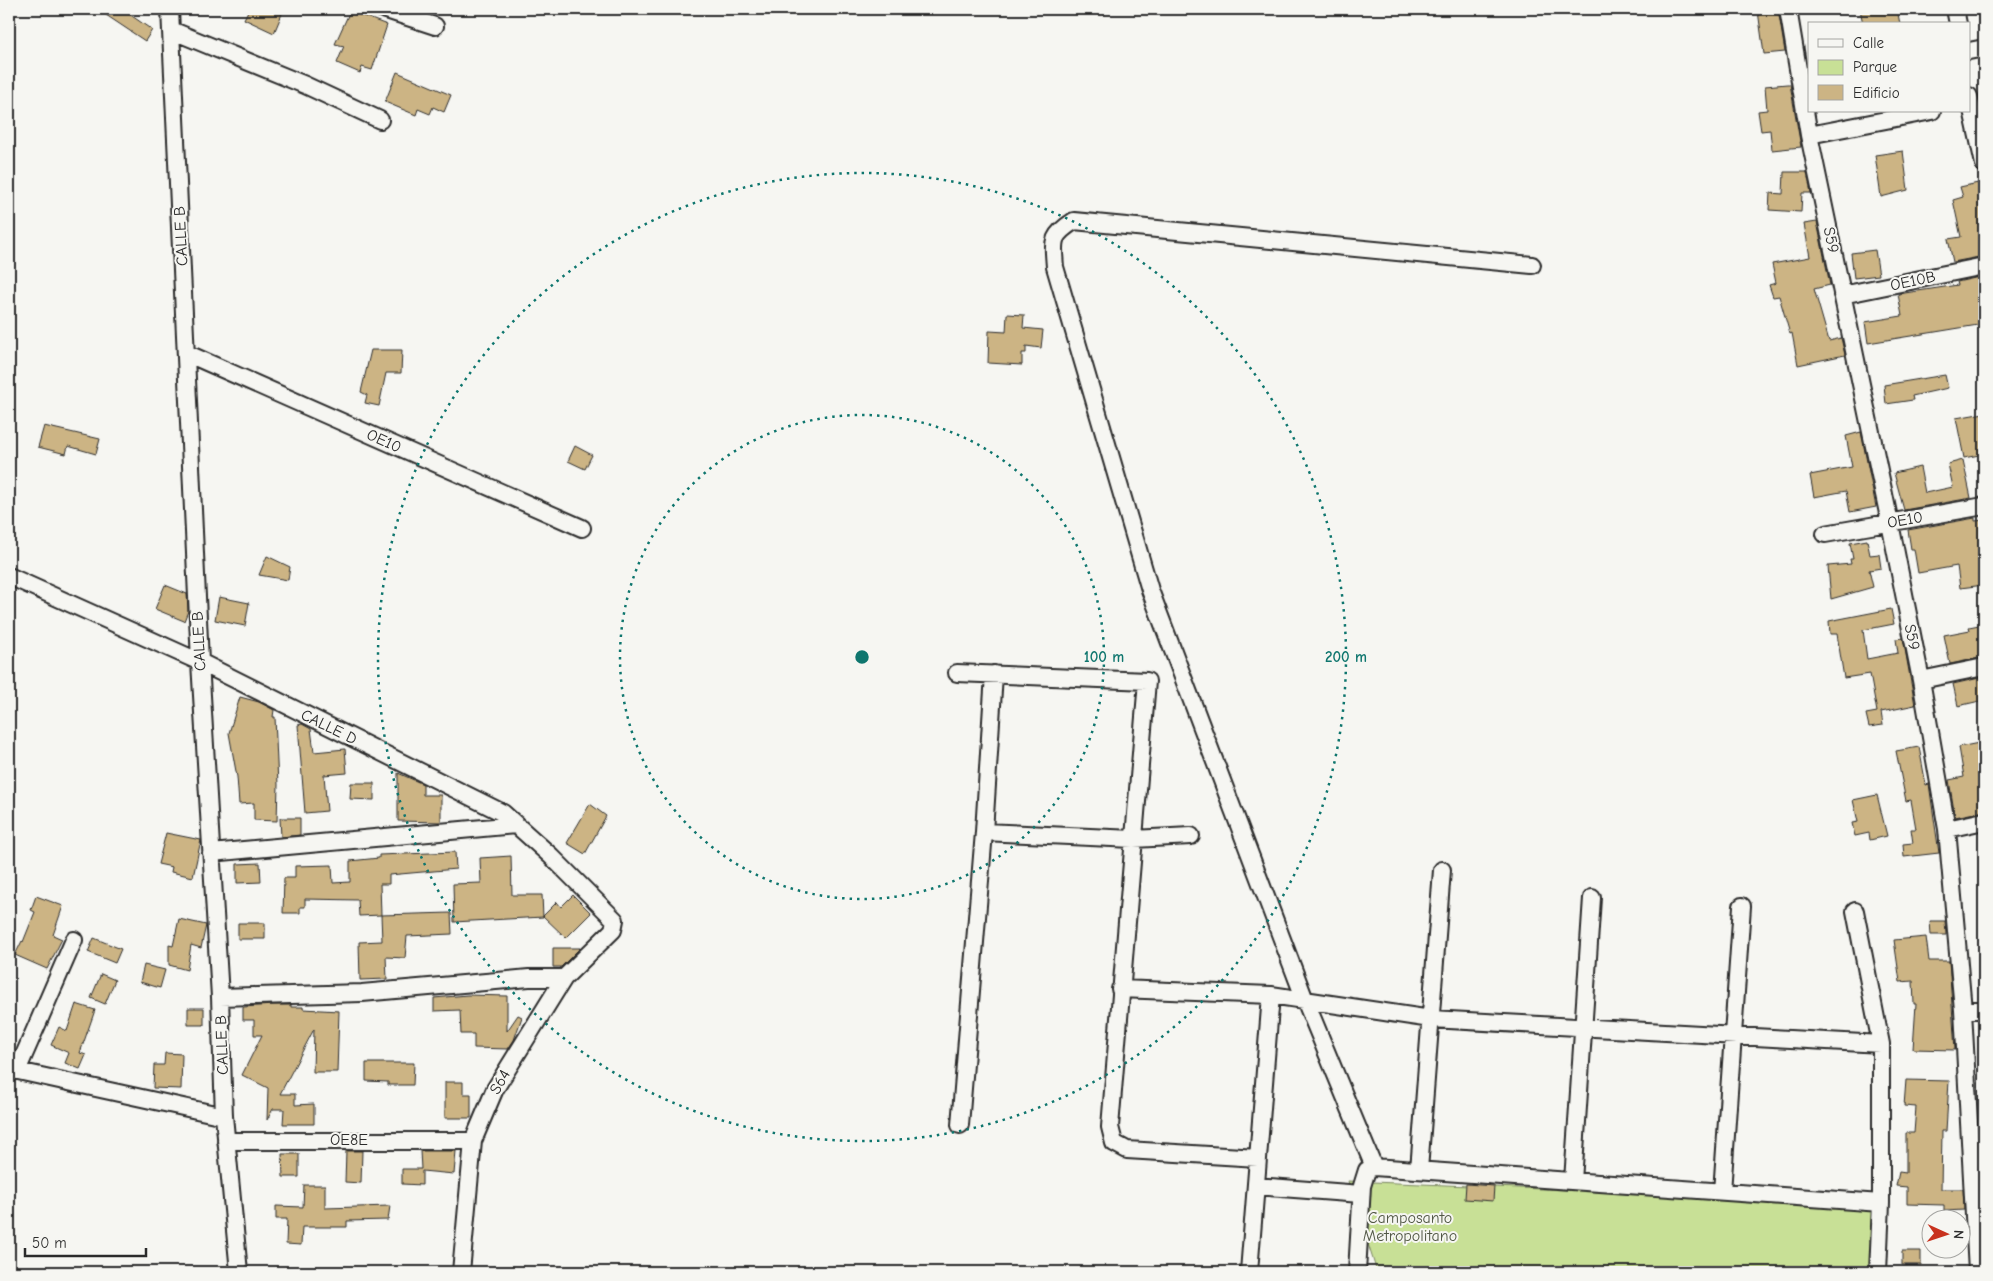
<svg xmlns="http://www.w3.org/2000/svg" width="1993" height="1281" font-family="'Comic Neue',sans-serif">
	<rect width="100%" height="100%" fill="#f6f6f2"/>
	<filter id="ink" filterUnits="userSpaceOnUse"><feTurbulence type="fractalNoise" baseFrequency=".02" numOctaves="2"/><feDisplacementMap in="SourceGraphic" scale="10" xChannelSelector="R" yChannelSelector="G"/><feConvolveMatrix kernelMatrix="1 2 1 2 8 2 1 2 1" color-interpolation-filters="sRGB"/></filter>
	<g filter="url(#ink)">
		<!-- green -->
		<path fill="#c8e096" stroke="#7a8660" d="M1348,1181L1881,1203L1886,1272H1377Z"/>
		<!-- building -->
		<path fill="#ccb484" stroke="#2b2b2b" d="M97,9H122L152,30L145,41Z
			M249,9H284L274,33L244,19Z
			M1768,9H1778L1785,52L1764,54L1758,11Z
			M1860,9H1897L1900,24H1863Z
			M350,11L387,25L372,70L362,67L360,73L337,63L344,46L335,44Z
			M397,72L451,95L444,112L433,107L430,114L418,109L416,115L385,102Z
			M1787,84H1790L1801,147L1772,150L1770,130L1761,131L1758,111L1767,110L1765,86Z
			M1903,151L1908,190L1881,197L1875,155Z
			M1784,172H1807L1811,193H1802L1801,212L1769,210L1770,193L1783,194Z
			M1978,183L1984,211V256L1953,262L1948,239L1961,237L1953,200L1963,197L1960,187Z
			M1817,222L1830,285L1814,289L1829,341L1841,338L1845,355L1798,365L1792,333L1790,334L1779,296L1773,297L1769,285L1776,283L1772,264L1810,257L1804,224Z
			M1875,250L1879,275L1854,278L1851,253Z
			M1984,276V324L1868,343L1865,322L1902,316L1898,294L1958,285L1957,282Z
			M1007,314L1024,315L1023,328L1043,330L1041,348L1026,346V353H1022V365L988,363L989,331L1006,332Z
			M371,350H402L401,373H386L379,406L365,403L367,395L361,392Z
			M1945,375L1948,388L1912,396L1913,400L1886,404L1884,385Z
			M1984,413V454L1964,458L1956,418Z
			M44,426L100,439L96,454L68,446L66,454L38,447Z
			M1861,432L1876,507L1850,512L1846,491L1814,497L1810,475L1852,467L1846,436Z
			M575,446L592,455L585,469L568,461Z
			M1963,460L1971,498L1904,510L1894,473L1920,467L1925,493L1953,487L1948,464Z
			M1975,518V521L1984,520V585L1960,588L1957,566L1918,573L1914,549H1911L1908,530Z
			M1867,540L1870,555L1879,554L1881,568L1869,570L1873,587L1831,599L1828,566L1851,564L1850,559H1853L1850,543Z
			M267,556L290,567L288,580L259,575Z
			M165,585L187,594L188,611L184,621L155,609Z
			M219,597L249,603L245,626L215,620Z
			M1891,609L1894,624L1863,630L1867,659L1898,653L1896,639L1903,638L1915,705L1881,712L1883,725L1869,727L1866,714L1877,712L1870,674L1844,678L1837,634H1830L1829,621Z
			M1984,624V657L1950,664L1944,635L1970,630L1969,627Z
			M1984,677V700L1958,706L1953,684Z
			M240,697L259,702L274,710L273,717H275L278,785L277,821L254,820V803L239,804L237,777L229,733Z
			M302,724L311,729L314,752L345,749L347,773L324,775L327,811L305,813L298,725Z
			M1984,742V780L1981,781L1984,811L1955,817L1949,780L1964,777L1959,747Z
			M1919,747L1926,785L1929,784L1939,853L1904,857L1903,844L1913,843L1911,829H1916L1911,800L1906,801L1896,751Z
			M398,773L423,784V795H441V822L398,821Z
			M351,783H374V800L350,799Z
			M1877,795L1887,836L1870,840L1869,833L1855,836L1852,823L1858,822L1853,800Z
			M590,804L606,816L585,854L567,843Z
			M280,818H300V835L281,837Z
			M166,833L201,840L193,877L171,872L172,867L158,864Z
			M455,852L456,869L389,875V884H380L381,915L359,916L358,900L305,899V907H300V913H283L284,878H295V866L332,865L333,883L350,882V861L379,858V855Z
			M511,856L512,895H542L543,917L454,922L453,884L481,883L480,858Z
			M260,863L261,882L237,883V864Z
			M573,895L591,913L566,938L543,916L557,902L561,907Z
			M36,896L63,906L53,935L62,939L47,969L15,955L22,941L23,942L35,912L31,910Z
			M451,913L452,934L407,936L405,958L386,957L387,979L360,980L359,942L382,941L381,915Z
			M179,919L206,925L201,948L191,945L187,970L169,965V945L173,946Z
			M1930,921H1945L1946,935H1931Z
			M238,923H265V939H238Z
			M1926,937L1929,961H1949L1955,1050L1913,1049L1916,1004H1914L1913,981L1900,982L1894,940Z
			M94,938L121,949L115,963L88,952Z
			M553,948H580L561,967H553Z
			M144,965L165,970L160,988L140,982Z
			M101,974L115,980L105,1004L91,998Z
			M468,995L507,996V1031L518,1015L522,1017L514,1040L508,1049L474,1048V1034H461L460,1010L434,1011V998Z
			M76,1004L95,1010L80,1053L86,1055L80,1069L65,1063L69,1053L51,1045L59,1027L67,1031Z
			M274,1005H291V1007H303V1009L339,1011L337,1072H313L314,1029L280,1094H295V1105L314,1104V1124H283L284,1109H273L267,1120L268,1088L242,1075L262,1035H254V1020H243V1007Z
			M188,1008H204V1025H188Z
			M165,1053L182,1054L181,1089L153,1088L154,1065H164Z
			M366,1063H414L413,1085H388V1082L366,1081Z
			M1906,1080L1949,1081L1946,1131H1942L1941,1189H1963L1964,1210L1944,1211V1205L1907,1204V1187L1896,1186L1899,1172L1906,1173V1133H1914L1916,1107L1904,1106Z
			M445,1082H463V1094H471V1118H445Z
			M346,1151H362L361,1183L345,1182Z
			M420,1151H456L454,1174L422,1171V1185L402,1184V1169H421Z
			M282,1154H299V1177H283Z
			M1466,1184L1494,1186L1493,1201L1465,1199Z
			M304,1185H325V1208L390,1206L388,1220L347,1221V1227H302L301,1245L286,1244L287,1219H276V1206L303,1207Z
			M1902,1251H1921V1265H1902Z"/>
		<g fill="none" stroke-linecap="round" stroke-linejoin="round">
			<defs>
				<path id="minor" d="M170,9L200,662L220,997L224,1116L239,1272
					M383,9L435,26
					M1788,9L1809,135L1890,523L1921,680L1947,829L1963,1010L1977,1272
					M1955,9L1958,24
					M171,30L305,85L380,120
					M1969,51L1984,48
					M1969,96L1984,164
					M1809,135L1932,111
					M1842,295L1984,266
					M186,353L582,528
					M1825,534L1984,506
					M9,576L200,662L503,813L551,856L615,920L613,930L564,978L495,1089L473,1141L461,1272
					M957,673L1147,681L1110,1127L1114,1143L1127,1150L1258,1158
					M1921,680L1984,667
					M1947,829L1984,821
					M984,832L1133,839L1191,836
					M211,853L516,825
					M1855,911L1881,1044V1203L1878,1272
					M1120,989L1271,995L1431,1019L1881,1044
					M220,997L362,993L529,978H564
					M1963,1010H1984
					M9,1069L224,1116
					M17,1071L74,940
					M960,1125L984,832L994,674
					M226,1141H473
					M1374,1167L1305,1000L1150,590L1055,267C1053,240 1051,236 1074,221L1532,265
					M1419,1170L1442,870
					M1573,1181L1592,898
					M1256,1186L1361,1194
					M1722,1192L1742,906
					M1249,1272L1271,995
					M1357,1272L1362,1186L1367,1170L1374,1167L1881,1203"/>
			</defs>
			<!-- minor casing -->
			<use href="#minor" stroke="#2b2b2b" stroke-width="20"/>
			<!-- minor -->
			<use href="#minor" stroke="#f6f6f2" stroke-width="16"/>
		</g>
	</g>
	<!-- distance rings -->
	<g fill="none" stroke="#0f766e" stroke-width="2.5" stroke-dasharray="2.5 5">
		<circle cx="862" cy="657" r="242"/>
		<circle cx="862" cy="657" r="484"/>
	</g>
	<g text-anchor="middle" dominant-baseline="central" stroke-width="4" stroke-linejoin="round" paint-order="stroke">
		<!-- street labels -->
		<g font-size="16" fill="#2b2b2b" stroke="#f6f6f2">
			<text transform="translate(181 236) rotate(-93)">CALLE B</text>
			<text transform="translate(1831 240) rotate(78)">S59</text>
			<text transform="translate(1913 281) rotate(-12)">OE10B</text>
			<text transform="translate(384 441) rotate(24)">OE10</text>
			<text transform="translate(1905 520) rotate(-10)">OE10</text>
			<text transform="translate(1912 637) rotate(79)">S59</text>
			<text transform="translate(199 641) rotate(-93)">CALLE B</text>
			<text transform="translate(329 727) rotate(26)">CALLE D</text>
			<text transform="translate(222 1045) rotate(-92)">CALLE B</text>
			<text transform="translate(500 1082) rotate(-61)">S64</text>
			<text x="349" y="1140">OE8E</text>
		</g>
		<!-- park labels -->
		<g font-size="16" fill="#525846" stroke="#f6f6f2">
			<text x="1410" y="1218">Camposanto<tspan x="1410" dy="18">Metropolitano</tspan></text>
		</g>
	</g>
	<circle cx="862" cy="657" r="8" fill="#0f766e" stroke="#f6f6f2" stroke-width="2.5"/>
	<g font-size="15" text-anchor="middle" font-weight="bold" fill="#0f766e" stroke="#f6f6f2" stroke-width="4" stroke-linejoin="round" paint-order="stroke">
		<text x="1104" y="662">100 m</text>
		<text x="1346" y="662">200 m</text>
	</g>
	<!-- margin -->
	<rect width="1993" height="1281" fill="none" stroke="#f6f6f2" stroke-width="30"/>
	<rect x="15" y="15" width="1963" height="1251" fill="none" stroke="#2b2b2b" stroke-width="2" filter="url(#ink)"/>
	<!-- legend -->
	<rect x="1808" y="22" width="162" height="90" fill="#f6f6f2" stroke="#a5a5a2"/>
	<rect x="1818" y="39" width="25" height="8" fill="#f6f6f2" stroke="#a5a5a2"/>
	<text x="1853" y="48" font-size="15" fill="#2b2b2b">Calle</text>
	<rect x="1818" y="60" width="25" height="15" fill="#c8e096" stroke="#a5a5a2"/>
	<text x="1853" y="72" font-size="15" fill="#2b2b2b">Parque</text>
	<rect x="1818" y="85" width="25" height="15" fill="#ccb484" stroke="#a5a5a2"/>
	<text x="1853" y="98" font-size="15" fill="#2b2b2b">Edificio</text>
	<!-- north arrow -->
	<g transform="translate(1946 1234) rotate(93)"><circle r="24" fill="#f6f6f2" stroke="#a5a5a2"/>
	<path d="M0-4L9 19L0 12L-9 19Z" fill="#c8321e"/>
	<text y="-8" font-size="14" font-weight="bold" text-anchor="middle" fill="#2b2b2b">N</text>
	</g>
	<!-- scale -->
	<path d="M25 1248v8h121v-8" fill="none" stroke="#2b2b2b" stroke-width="2.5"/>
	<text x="32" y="1248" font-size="15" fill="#2b2b2b" stroke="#f6f6f2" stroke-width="4" paint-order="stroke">50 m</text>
</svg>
